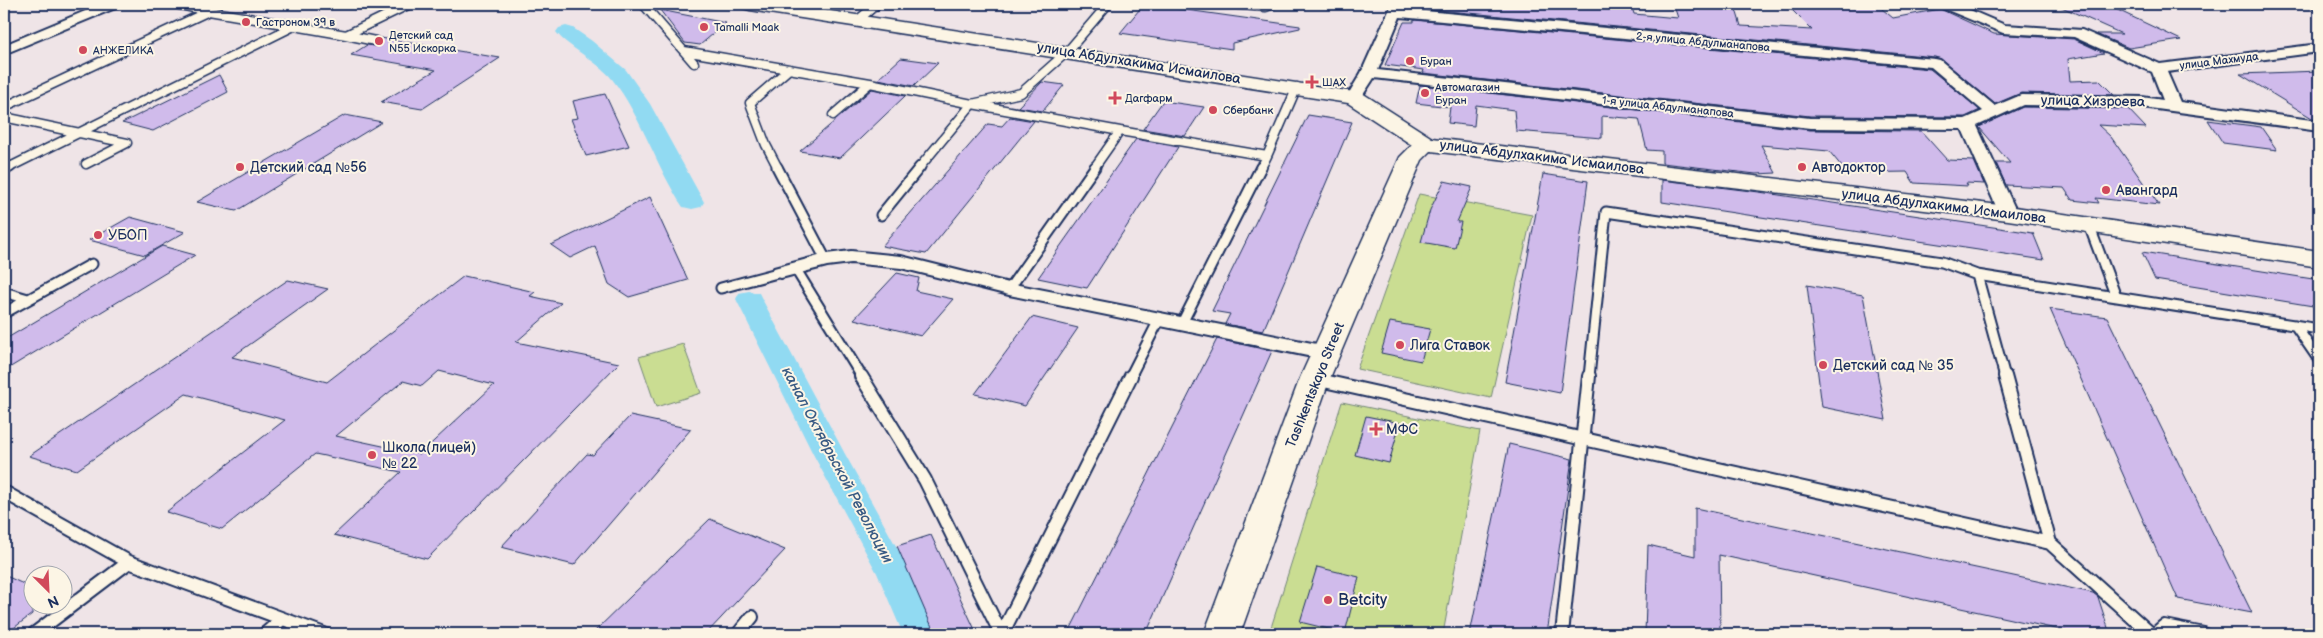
<svg xmlns="http://www.w3.org/2000/svg" width="2323" height="638" font-family="'Balsamiq Sans',sans-serif">
	<rect width="100%" height="100%" fill="#efe4e7"/>
	<filter id="ink" filterUnits="userSpaceOnUse"><feTurbulence type="fractalNoise" baseFrequency=".02" numOctaves="2"/><feDisplacementMap in="SourceGraphic" scale="10" xChannelSelector="R" yChannelSelector="G"/><feConvolveMatrix kernelMatrix="1 2 1 2 8 2 1 2 1" color-interpolation-filters="sRGB"/></filter>
	<g filter="url(#ink)">
		<!-- green -->
		<path fill="#cadd92" stroke="#728678" d="M1419,194L1532,215L1491,398L1357,369Z
			M683,344L701,393L656,407L639,357Z
			M1342,402L1480,431L1443,634H1269Z"/>
		<g fill="none" stroke-linecap="round" stroke-linejoin="round">
			<!-- canal -->
			<path fill="#91daf2" fill-rule="evenodd" d="M566,26L573,28L592,41L626,70L650,104L704,202L701,207L692,209L683,207C656,167 642,117 612,79C599,62 567,47 556,32L559,28Z
				M749,291L759,293L762,299L845,454L911,573L939,634H903L877,573L813,454L736,299L739,293Z"/>
		</g>
		<!-- building -->
		<path fill="#d0bbeb" stroke="#1b2f5e" fill-rule="evenodd" d="M1144,4L1300,26V28L1232,43V49L1120,33Z
			M1416,4H1631L1634,14L1678,18L1674,6L1702,8L1701,4H1711L1735,6L1741,26L1812,30L1786,4H1876L1893,18L1940,9L1994,34L2074,39L2104,53L2068,59L2070,81L2099,80L2114,95L2021,93L1995,104L1941,59L1935,57L1416,8Z
			M2055,4H2105L2181,40L2129,48L2096,34H2122Z
			M660,10L726,23L700,45L685,43Z
			M1414,20L1930,69L1980,110L1965,117L1810,116L1423,73L1424,70L1385,65L1404,22H1414Z
			M380,38H381L500,58L422,109L381,102L436,70L351,55L367,45L377,46L380,43Z
			M901,58L938,63L914,86L878,79Z
			M2319,71V119L2312,118L2240,74Z
			M219,75L228,92L153,131L122,123Z
			M1042,82L1064,85L1043,111L1018,107Z
			M1420,85L1810,130L1921,131L1947,160L1974,161L1984,184L1966,183L1968,186L1914,183L1907,172L1847,173L1829,151L1761,145L1776,173L1756,174L1662,163V151L1647,150L1639,119L1602,116V138L1516,131L1514,110L1476,105L1474,126L1448,123L1450,107L1416,103Z
			M872,89L905,96L840,158L800,151Z
			M605,94L629,146L586,156L571,119L578,118L573,101Z
			M1163,101L1204,107L1185,136L1143,129Z
			M2023,107L2128,109L2146,128L2098,125L2111,137L2159,205L2096,198L2099,203L2072,200L2064,188L2006,185L1996,163H2010L1979,127Z
			M345,115L382,122L236,211L197,202Z
			M1308,115L1352,122L1263,331L1225,324L1230,314L1212,311Z
			M1010,117L1034,121L926,254L882,246L988,124L1002,126Z
			M2208,120L2261,127L2277,150L2223,143Z
			M1136,139L1178,147L1087,288L1038,278Z
			M1543,174L1588,181L1560,393L1505,382Z
			M1662,180L1759,192L2033,233L2044,260L1662,202Z
			M1444,181L1472,187L1457,222H1461L1455,248L1421,242L1430,210Z
			M650,197L688,280L629,297L609,284L595,246L570,258L551,245Z
			M130,217L185,232L145,255L89,240Z
			M162,246L195,255L4,371V340Z
			M2142,252L2319,280V307L2155,280Z
			M897,273L919,278L916,291L953,299L921,336L854,319Z
			M464,276L535,292L530,296L561,303L516,342L619,363L427,559L334,535L401,472L315,454L222,529L166,512L285,420L186,394L77,470L29,456L288,280L328,289L232,357L327,382ZM439,371L494,385L420,454L336,436L403,381L422,386Z
			M1807,285L1863,295L1886,420L1822,407Z
			M2050,309L2107,317L2252,613L2178,599Z
			M1032,317L1078,328L1025,406L975,394Z
			M1390,322L1430,329L1421,361L1381,353Z
			M1217,339L1272,351L1146,634H1068Z
			M630,416L691,429L574,565L501,547L587,454L593,455Z
			M1366,416L1400,423L1389,463L1355,455Z
			M1509,444L1572,459L1547,634H1470Z
			M1695,508L2093,593L2098,597L2110,634H2079L1719,555L1720,634H1645L1648,545L1695,556Z
			M710,519L785,550L706,634H592Z
			M931,535L977,634H935L897,546Z
			M1317,567L1359,577L1345,633L1300,622Z
			M4,575L32,588V614L6,634H4Z"/>
		<g fill="none" stroke-linecap="round" stroke-linejoin="round">
			<defs>
				<path id="lane-far2" d="M175,4L209,11
					M643,4L694,63
					M1230,4L1266,7L1273,4
					M2315,4L2319,7
					M858,20L877,4
					M375,41L346,35L410,4
					M684,51L870,83L833,115
					M870,83L972,104L1021,93L1067,52L1108,4
					M4,107L209,11L346,35
					M4,117L127,143L86,164
					M8,168L296,25
					M778,168L766,145L750,103L789,69
					M919,168L972,104L1120,131
					M1094,168L1120,131L1267,156L1297,87
					M1261,168L1267,156"/>
				<path id="lane-far1" d="M777,167L826,260
					M4,170L10,167
					M881,215L920,167
					M2089,225L2116,297
					M795,268L862,377
					M721,288L781,272
					M1009,289L1095,167
					M4,292L28,299
					M4,313L92,264
					M1182,323L1261,167
					M2295,325L2319,360
					M1130,377L1159,320
					M1589,377L1606,212L1942,262L1977,275
					M2005,377L1977,275L2319,329"/>
				<path id="lane" d="M861,376L925,480L1001,634
					M1315,379L2050,543L2005,376
					M4,492L129,562L324,634
					M2050,543L2151,634
					M34,634L129,562
					M265,634L282,619
					M738,634L752,617
					M1002,634L1131,376
					M1562,634L1589,376
					M2155,634L2164,626L2204,634"/>
				<path id="street" d="M102,4H120L118,7L4,54V45Z
					M1392,4H1406L1404,9L1935,59L1940,60L1995,106L2021,95L2142,97L2163,100L2152,72L2074,37L2003,33L1940,7L1938,4H1956L2005,25L2082,30L2160,64L2319,44V52L2167,72L2180,102L2319,121V131L2142,107L2023,105L1977,126L2017,213L2014,217H2002L1999,213L1962,129L1810,128L1374,78L1359,101H1349L1346,98L1361,73ZM1400,17L1931,67L1983,111L1965,119L1810,118L1378,70Z
					M851,251L901,256L1009,283L1327,346L1334,348L1337,353L1334,358L1327,360L1009,295L901,268L851,263L827,266L781,278L774,276L771,272L774,268L826,254Z"/>
				<path id="secondary" d="M741,4H785L1354,92L1362,93L1432,138L2008,206L2319,251V267L2008,220L1431,151L1422,160L1330,378L1240,634H1204L1300,378L1400,157L1412,145L1348,103L750,10L743,8Z"/>
			</defs>
			<!-- lane-far2 casing -->
			<use href="#lane-far2" stroke="#1b2f5e" stroke-width="11"/>
			<!-- lane-far1 casing -->
			<use href="#lane-far1" stroke="#1b2f5e" stroke-width="13"/>
			<!-- lane casing -->
			<use href="#lane" stroke="#1b2f5e" stroke-width="16"/>
			<!-- street casing -->
			<use href="#street" stroke="#1b2f5e" stroke-width="4"/>
			<!-- secondary casing -->
			<use href="#secondary" stroke="#1b2f5e" stroke-width="3"/>
			<!-- lane-far2 -->
			<use href="#lane-far2" stroke="#fcf5e5" stroke-width="8"/>
			<!-- lane-far1 -->
			<use href="#lane-far1" stroke="#fcf5e5" stroke-width="9"/>
			<!-- lane -->
			<use href="#lane" stroke="#fcf5e5" stroke-width="12"/>
			<!-- street -->
			<use href="#street" fill="#fcf5e5" fill-rule="evenodd"/>
			<!-- secondary -->
			<use href="#secondary" fill="#fcf5e5" fill-rule="evenodd"/>
		</g>
	</g>
	<!-- markers -->
	<g fill="#d1495b" stroke="#fcf5e5" stroke-width="2">
		<circle cx="246" cy="22" r="5"/>
		<circle cx="704" cy="27" r="5"/>
		<circle cx="379" cy="41" r="5"/>
		<circle cx="83" cy="50" r="5"/>
		<circle cx="1410" cy="61" r="5"/>
		<path d="M1309.5 74.5h5v5h5v5h-5v5h-5v-5h-5v-5h5z"/>
		<circle cx="1425" cy="93" r="5"/>
		<path d="M1112.5 90.5h5v5h5v5h-5v5h-5v-5h-5v-5h5z"/>
		<circle cx="1213" cy="110" r="5"/>
		<circle cx="240" cy="167" r="5"/>
		<circle cx="1802" cy="167" r="5"/>
		<circle cx="2106" cy="190" r="5"/>
		<circle cx="98" cy="235" r="5"/>
		<circle cx="1400" cy="345" r="5"/>
		<circle cx="1823" cy="365" r="5"/>
		<path d="M1373.5 421.5h5v5h5v5h-5v5h-5v-5h-5v-5h5z"/>
		<circle cx="372" cy="455" r="5"/>
		<circle cx="1328" cy="600" r="5"/>
	</g>
	<g text-anchor="middle" dominant-baseline="central" stroke-width="4" stroke-linejoin="round" paint-order="stroke">
		<!-- far-poi labels -->
		<g font-size="11" fill="#1b2f5e" stroke="#fcf5e5" text-anchor="start">
			<text x="256" y="22">Гастроном 39 в</text>
			<text x="714" y="27">Tamalli Maak</text>
			<text x="389" y="35">Детский сад<tspan x="389" dy="13">N55 Искорка</tspan></text>
			<text x="93" y="50">АНЖЕЛИКА</text>
			<text x="1420" y="61">Буран</text>
			<text x="1322" y="82">ШАХ</text>
			<text x="1435" y="87">Автомагазин<tspan x="1435" dy="13">Буран</tspan></text>
			<text x="1125" y="98">Дагфарм</text>
			<text x="1223" y="110">Сбербанк</text>
		</g>
		<!-- far-street labels -->
		<g font-size="11" fill="#1b2f5e" stroke="#fcf5e5">
			<text transform="translate(1703 42) rotate(5)">2-я улица Абдулманапова</text>
			<text transform="translate(2219 61) rotate(-7)">улица Махмуда</text>
			<text transform="translate(1668 107) rotate(6)">1-я улица Абдулманапова</text>
		</g>
		<!-- street labels -->
		<g font-size="14" fill="#1b2f5e" stroke="#fcf5e5">
			<text transform="translate(1139 63) rotate(9)">улица Абдулхакима Исмаилова</text>
			<text transform="translate(2093 101) rotate(1)">улица Хизроева</text>
			<text transform="translate(1542 157) rotate(7)">улица Абдулхакима Исмаилова</text>
			<text transform="translate(1944 206) rotate(7)">улица Абдулхакима Исмаилова</text>
			<text transform="translate(1315 385) rotate(-68)">Tashkentskaya Street</text>
		</g>
		<!-- poi labels -->
		<g font-size="14" fill="#1b2f5e" stroke="#fcf5e5" text-anchor="start">
			<text x="250" y="167">Детский сад №56</text>
			<text x="1812" y="167">Автодоктор</text>
			<text x="2116" y="190">Авангард</text>
			<text x="108" y="235">УБОП</text>
			<text x="1410" y="345">Лига Ставок</text>
			<text x="1833" y="365">Детский сад № 35</text>
			<text x="1386" y="429">МФС</text>
			<text x="382" y="447">Школа(лицей)<tspan x="382" dy="16">№ 22</tspan></text>
		</g>
		<!-- water labels -->
		<g font-size="15" font-style="italic" fill="#385a83" stroke="#fcf5e5">
			<text transform="translate(837 465) rotate(62)">канал Октябрьской Революции</text>
		</g>
		<!-- near-poi labels -->
		<g font-size="16" fill="#1b2f5e" stroke="#fcf5e5" text-anchor="start">
			<text x="1338" y="600">Betcity</text>
		</g>
	</g>
	<!-- margin -->
	<rect width="2323" height="638" fill="none" stroke="#fcf5e5" stroke-width="20"/>
	<rect x="10" y="10" width="2303" height="618" fill="none" stroke="#1b2f5e" stroke-width="2" filter="url(#ink)"/>
	<!-- north arrow -->
	<g transform="translate(48 590) rotate(156)"><circle r="24" fill="#fcf5e5" stroke="#a2a6af"/>
	<path d="M0-4L9 19L0 12L-9 19Z" fill="#d1495b"/>
	<text y="-8" font-size="14" font-weight="bold" text-anchor="middle" fill="#1b2f5e">N</text>
	</g>
</svg>
